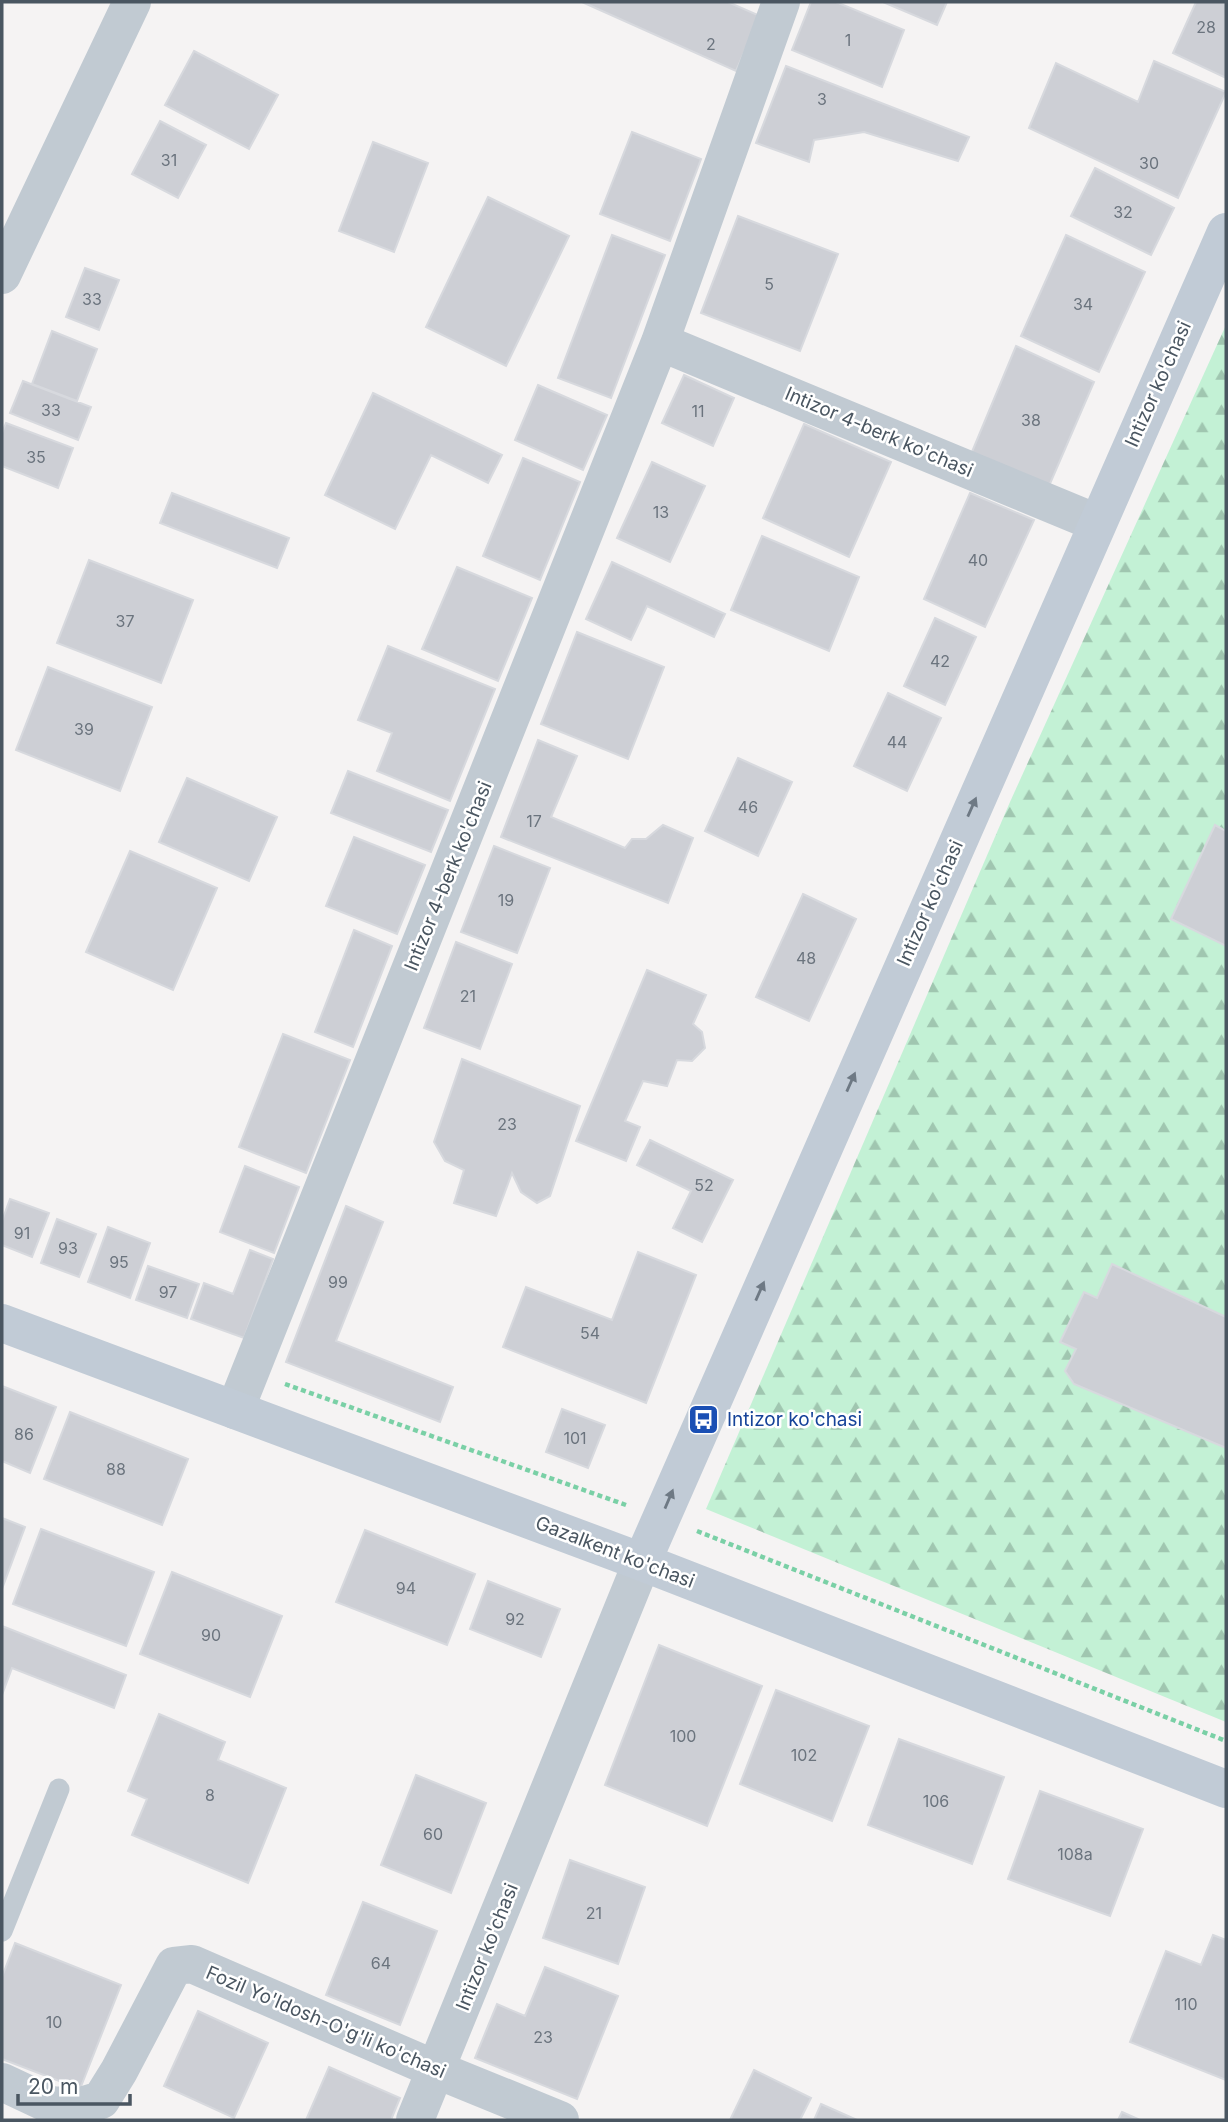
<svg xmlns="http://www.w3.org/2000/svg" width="1228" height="2122" font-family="Inter,sans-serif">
	<defs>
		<pattern id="forest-firs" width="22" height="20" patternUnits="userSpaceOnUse" patternTransform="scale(1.75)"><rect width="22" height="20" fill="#c3f1d5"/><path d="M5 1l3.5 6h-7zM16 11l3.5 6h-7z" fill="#a0c6b0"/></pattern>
	</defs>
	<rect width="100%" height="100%" fill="#f5f3f3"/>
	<!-- forest -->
	<path fill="url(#forest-firs)" d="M1226,325V1722L706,1509L1010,802Z"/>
	<!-- building -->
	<path fill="#cdcfd5" stroke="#d7d9de" stroke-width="2" d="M582,2H728L760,16L736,71Z
		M811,2H836L904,30L882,87L792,50Z
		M883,2H947L937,25Z
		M1196,2H1226V78L1173,53Z
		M194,51L278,95L249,149L165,105Z
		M1154,61L1226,92L1178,198L1029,128L1056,63L1138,102Z
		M786,66L969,137L958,161L864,132L814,140L809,162L756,143Z
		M160,121L206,145L178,198L132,174Z
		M632,132L701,159L670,241L600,214Z
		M373,142L428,163L394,252L339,231Z
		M1095,168L1174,208L1151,255L1071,216Z
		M488,197L569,236L506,366L426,327Z
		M738,216L838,254L800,351L701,313Z
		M612,235L665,255L611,398L558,378Z
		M1066,235L1145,272L1099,372L1021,336Z
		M85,268L119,280L99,330L66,317Z
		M52,331L97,349L77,401L32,384Z
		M1016,346L1094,382L1046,493L969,459Z
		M684,375L734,398L713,446L662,423Z
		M23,381L91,407L78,440L10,413Z
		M538,385L607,415L583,470L515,440Z
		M373,393L502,455L488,483L431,455L395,529L325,495Z
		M6,423L73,448L58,488L2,466V433Z
		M804,424L891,462L849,557L763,518Z
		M523,458L580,482L540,580L483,556Z
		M652,462L705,486L670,562L617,538Z
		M172,493L289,538L277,568L160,523Z
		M970,493L1034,520L985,627L924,599Z
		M762,536L859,577L829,651L731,610Z
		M89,560L193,600L161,683L57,643Z
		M612,562L725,614L714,637L647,606L631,640L586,619Z
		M457,567L532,598L498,681L422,649Z
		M935,618L976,637L945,705L904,686Z
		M577,632L664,667L628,759L541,724Z
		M388,646L495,689L450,801L377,771L392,733L358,720Z
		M48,667L152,707L120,791L16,750Z
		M888,693L941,718L907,791L854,766Z
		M538,740L577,756L551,817L625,848L632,839H646L663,825L693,838L668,903L501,837Z
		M738,758L792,782L758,856L705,831Z
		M348,771L448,810L431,852L331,813Z
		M187,778L277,817L249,881L159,842Z
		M1215,825L1226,831V946L1171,919Z
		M354,837L425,865L397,934L326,906Z
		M494,846L550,868L517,953L461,932Z
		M130,851L217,888L173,990L86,952Z
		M803,894L856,919L809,1021L756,997Z
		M354,930L392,946L353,1047L315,1032Z
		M456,942L512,964L480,1049L424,1028Z
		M647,970L706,995L693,1024L702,1032L705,1048L692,1061L677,1060L667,1086L643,1081L625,1121L640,1127L626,1161L576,1141Z
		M283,1034L350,1060L306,1173L239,1147Z
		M462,1059L580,1106L550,1196L537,1203L521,1192L512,1173L496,1216L454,1203L464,1170L445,1161L434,1142Z
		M650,1140L733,1180L702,1242L673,1228L691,1191L637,1165Z
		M245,1166L299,1187L274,1253L220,1232Z
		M10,1199L49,1213L32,1257L2,1245V1221Z
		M346,1206L383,1222L336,1341L453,1387L440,1422L286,1362Z
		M57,1219L96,1234L79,1277L41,1263Z
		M108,1227L150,1243L130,1298L88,1282Z
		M250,1250L273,1259L244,1338L191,1319L204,1283L233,1294Z
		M638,1252L696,1275L646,1403L503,1347L526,1287L612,1320Z
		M1112,1264L1226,1317V1448L1074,1384L1065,1371L1076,1349L1060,1342L1084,1292L1097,1298Z
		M148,1266L199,1284L187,1318L136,1300Z
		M2,1386L56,1407L30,1473L2,1461Z
		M562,1409L605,1425L588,1468L546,1452Z
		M70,1412L188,1459L162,1525L44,1479Z
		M2,1518L25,1527L2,1589Z
		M41,1529L154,1572L126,1646L13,1604Z
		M365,1530L475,1574L447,1645L336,1602Z
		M172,1572L282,1616L250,1697L140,1654Z
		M488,1581L560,1609L541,1657L470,1629Z
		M2,1626L126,1675L114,1708L12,1668L2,1695Z
		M659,1645L762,1686L707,1826L605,1785Z
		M776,1690L869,1726L832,1821L740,1784Z
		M159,1714L225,1742L218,1760L286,1788L248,1883L132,1835L147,1799L128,1791Z
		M899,1739L1004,1777L972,1864L868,1825Z
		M416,1775L486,1803L451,1893L381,1865Z
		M1040,1791L1143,1829L1110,1916L1008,1879Z
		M570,1860L645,1887L618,1964L543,1938Z
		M363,1902L437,1931L400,2025L326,1995Z
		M1213,1935L1226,1940V2080L1130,2042L1166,1951L1201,1965Z
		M15,1943L121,1985L80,2089L2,2059V1977Z
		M545,1967L618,1996L577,2099L475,2058L497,2004L525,2016Z
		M198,2011L268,2043L234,2118L164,2086Z
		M329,2067L400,2098L391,2120H306Z
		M754,2070L811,2098L800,2120H730Z
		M821,2104L857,2120H814Z
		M1122,2112L1140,2120H1118Z"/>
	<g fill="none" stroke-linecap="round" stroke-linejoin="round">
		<!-- path -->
		<path stroke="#7ad0a6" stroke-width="4.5" stroke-dasharray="5 3.5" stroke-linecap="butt" d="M285,1384L626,1505
			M697,1531L1226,1741"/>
		<!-- lane -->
		<path stroke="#c1cad2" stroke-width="21" d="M2,1931L59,1789"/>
		<!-- street -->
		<path stroke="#c1cad2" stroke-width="38" d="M2,275L132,2
			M660,342L1097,523
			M235,1410L660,342L781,2
			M2,2082L51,2105L78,2107L101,2100L119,2071L174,1966L192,1964L437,2070L560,2120
			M415,2120L642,1562"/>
		<!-- secondary -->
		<path stroke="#c1cbd6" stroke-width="38" d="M2,1323L642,1562L1226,1789
			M642,1562L1226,232"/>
	</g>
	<!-- one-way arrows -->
	<defs><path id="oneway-solid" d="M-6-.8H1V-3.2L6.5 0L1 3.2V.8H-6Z" transform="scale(1.75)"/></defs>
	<g fill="#6e7984">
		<use href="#oneway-solid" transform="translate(972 807) rotate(-66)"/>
		<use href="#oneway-solid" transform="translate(851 1082) rotate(-66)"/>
		<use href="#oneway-solid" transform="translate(760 1291) rotate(-66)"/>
		<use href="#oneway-solid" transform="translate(669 1499) rotate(-67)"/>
	</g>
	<!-- icons -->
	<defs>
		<symbol id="bus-square" viewBox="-11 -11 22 22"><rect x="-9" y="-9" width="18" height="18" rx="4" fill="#1a4fb4" stroke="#fff"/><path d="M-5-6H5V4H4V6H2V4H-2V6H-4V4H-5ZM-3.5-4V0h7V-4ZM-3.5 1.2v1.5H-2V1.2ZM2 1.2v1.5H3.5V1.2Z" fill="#fff"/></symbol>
	</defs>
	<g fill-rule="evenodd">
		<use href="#bus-square" x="686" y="1402" width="35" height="35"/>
	</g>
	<g text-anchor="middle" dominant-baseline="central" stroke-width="5" stroke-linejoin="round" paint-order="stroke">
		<!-- number labels -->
		<g font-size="16" fill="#6b747e">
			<text x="1206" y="27">28</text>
			<text x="848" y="40">1</text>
			<text x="711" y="44">2</text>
			<text x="822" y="99">3</text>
			<text x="169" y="160">31</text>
			<text x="1149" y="163">30</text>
			<text x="1123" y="212">32</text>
			<text x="769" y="284">5</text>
			<text x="92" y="299">33</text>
			<text x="1083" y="304">34</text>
			<text x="51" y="410">33</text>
			<text x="698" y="411">11</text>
			<text x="1031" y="420">38</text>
			<text x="36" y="457">35</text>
			<text x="661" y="512">13</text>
			<text x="978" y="560">40</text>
			<text x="125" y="621">37</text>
			<text x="940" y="661">42</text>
			<text x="84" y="729">39</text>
			<text x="897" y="742">44</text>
			<text x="748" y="807">46</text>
			<text x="534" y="821">17</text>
			<text x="506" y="900">19</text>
			<text x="806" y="958">48</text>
			<text x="468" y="996">21</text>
			<text x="507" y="1124">23</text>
			<text x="704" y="1185">52</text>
			<text x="22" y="1233">91</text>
			<text x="68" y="1248">93</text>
			<text x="119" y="1262">95</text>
			<text x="338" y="1282">99</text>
			<text x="168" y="1292">97</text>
			<text x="590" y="1333">54</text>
			<text x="24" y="1434">86</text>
			<text x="575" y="1438">101</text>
			<text x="116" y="1469">88</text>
			<text x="406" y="1588">94</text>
			<text x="515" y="1619">92</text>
			<text x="211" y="1635">90</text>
			<text x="683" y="1736">100</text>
			<text x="804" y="1755">102</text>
			<text x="210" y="1795">8</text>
			<text x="936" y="1801">106</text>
			<text x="433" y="1834">60</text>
			<text x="1075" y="1854">108a</text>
			<text x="594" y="1913">21</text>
			<text x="381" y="1963">64</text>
			<text x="1186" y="2004">110</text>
			<text x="54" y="2022">10</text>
			<text x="543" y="2037">23</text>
		</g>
		<!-- street labels -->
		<g font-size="19" fill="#4a5661" stroke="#fff">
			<text transform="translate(1158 384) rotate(-66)">Intizor ko'chasi</text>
			<text transform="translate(879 432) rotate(23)">Intizor 4-berk ko'chasi</text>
			<text transform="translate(448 876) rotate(-68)">Intizor 4-berk ko'chasi</text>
			<text transform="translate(930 903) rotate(-66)">Intizor ko'chasi</text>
			<text transform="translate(615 1552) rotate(21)">Gazalkent ko'chasi</text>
			<text transform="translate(487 1947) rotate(-68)">Intizor ko'chasi</text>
			<text transform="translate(326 2022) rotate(23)">Fozil Yo'ldosh-O'g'li ko'chasi</text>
		</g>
		<!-- transit labels -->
		<g font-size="19" fill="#164399" stroke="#fff" text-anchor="start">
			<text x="727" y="1419">Intizor ko'chasi</text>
		</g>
	</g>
	<!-- border -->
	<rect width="1228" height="2122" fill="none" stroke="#4a5661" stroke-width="7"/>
	<!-- scale -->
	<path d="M18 2094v10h112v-10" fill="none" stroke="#4a5661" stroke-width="3.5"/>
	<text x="28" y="2094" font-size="21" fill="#4a5661" stroke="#ffffff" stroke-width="5" paint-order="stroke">20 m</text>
</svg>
